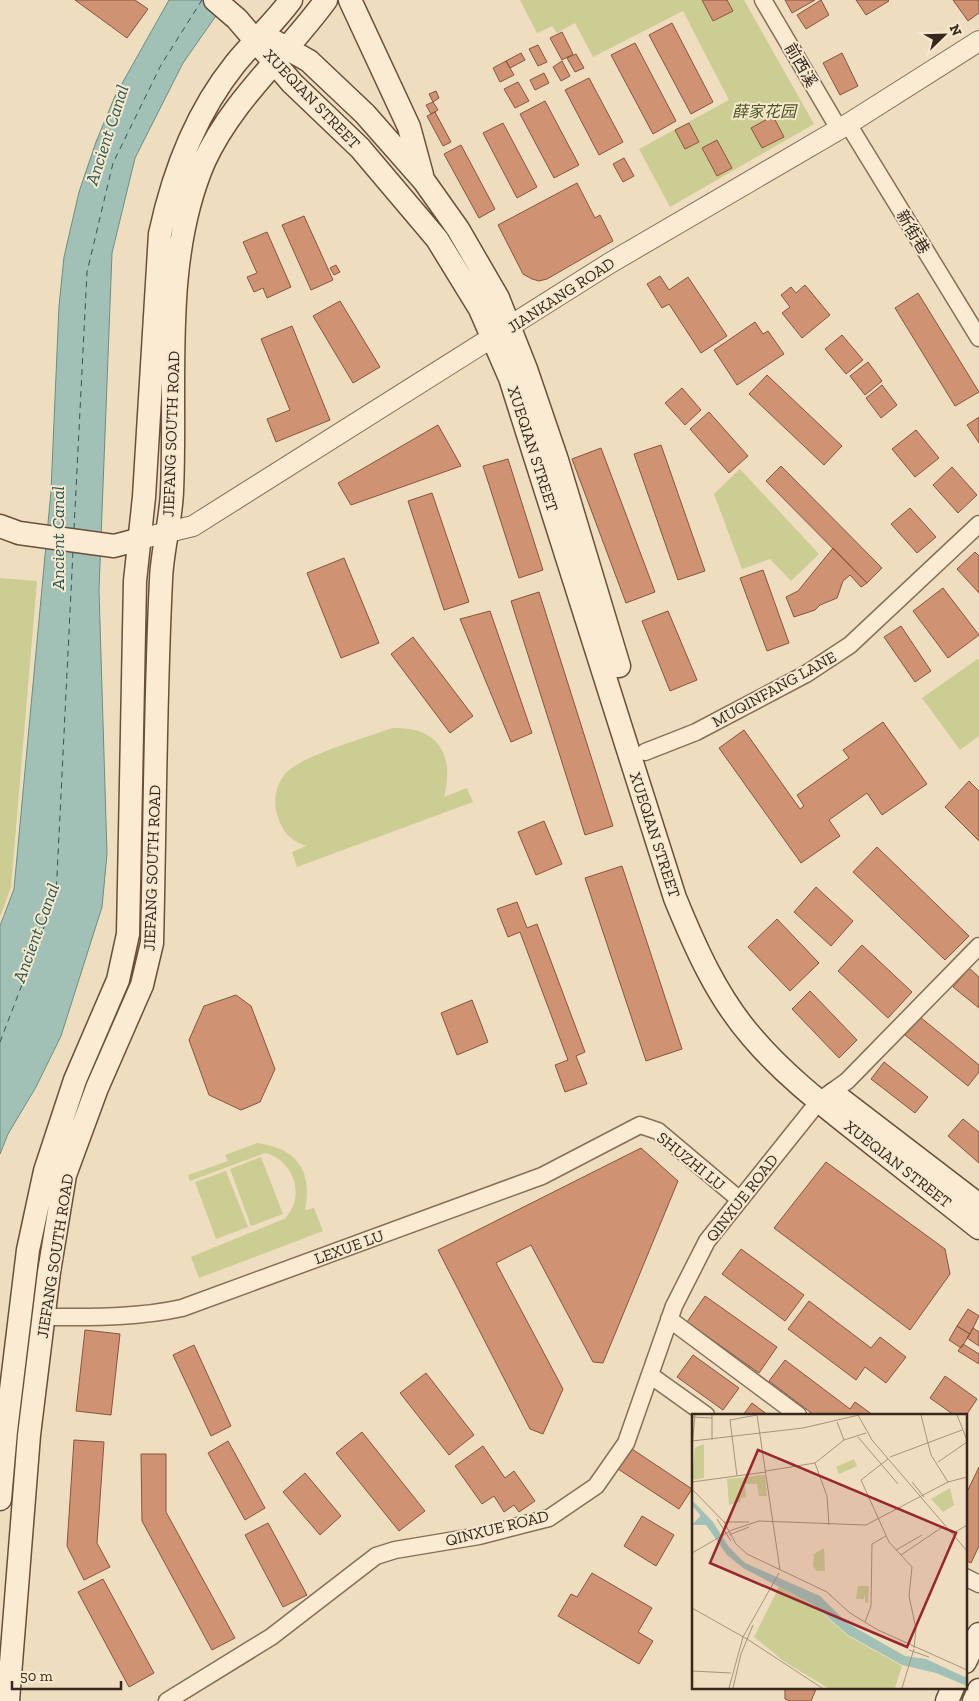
<svg xmlns="http://www.w3.org/2000/svg" width="979" height="1701" font-family="'Zilla Slab','Noto Sans SC',serif">
	<rect width="100%" height="100%" fill="#efddbf"/>
	<!-- green -->
	<path fill="#cbcd93" d="M520,0H744L814,124L670,207L639,149L729,100L683,11L593,57L575,23L557,33L552,26L537,33Z
		M740,469L819,554L791,581L770,559L742,569L714,494Z
		M0,578L37,581L11,887L0,917Z
		M979,658V736L960,750L922,698Z
		M392,728C438,726 455,754 444,797L467,788L473,802L297,867L292,852L306,846C289,840 282,831 277,814C273,800 276,785 285,774C300,756 368,737 392,728Z
		M257,1143C297,1148 313,1171 305,1210L314,1208L323,1231L199,1278L191,1257L286,1218C289,1213 294,1206 295,1200C299,1179 285,1157 265,1153L190,1181L188,1175L228,1161L225,1155Z
		M261,1157L283,1214L251,1226L230,1169Z
		M226,1171L248,1227L216,1239L195,1182Z"/>
	<!-- water -->
	<path fill="#a2c1b6" stroke="#698f83" d="M169,0H227L183,63L135,158L112,253L99,590L107,854L102,907L61,1036L36,1087L8,1134L0,1154V926L14,889L51,491L59,306L64,257L79,192L96,142L115,96Z"/>
	<g fill="none" stroke-linecap="round" stroke-linejoin="round">
		<!-- ferry -->
		<path stroke="#2a5852" stroke-width="1" stroke-dasharray="6 5" stroke-linecap="butt" d="M74,529L87,272L113,163L161,65L202,0
			M0,1042L56,896L73,551"/>
	</g>
	<!-- building -->
	<path fill="#cf9373" stroke="#88553c" d="M75,0H135L148,9L127,38Z
		M702,0H727L733,11L713,21Z
		M785,0H815L792,13Z
		M821,0L829,15L806,29L797,15Z
		M856,0H888L889,1L866,15Z
		M953,0H979V13L968,21Z
		M672,23L713,102L691,114L649,35Z
		M562,32L573,54L562,60L550,38Z
		M635,43L676,121L653,134L611,55Z
		M538,45L547,62L538,66L529,49Z
		M521,53L525,60L510,68L506,61Z
		M842,53L858,86L840,95L823,63Z
		M576,54L584,68L575,72L567,58Z
		M506,61L514,75L500,82L493,68Z
		M562,61L570,76L561,81L553,67Z
		M544,73L549,83L535,90L530,80Z
		M589,78L623,142L599,155L565,90Z
		M518,82L529,101L515,108L504,89Z
		M436,91L439,98L433,102L429,94Z
		M545,101L579,165L554,178L520,114Z
		M433,102L438,110L431,114L426,105Z
		M435,112L451,142L443,146L427,116Z
		M773,116L784,137L762,148L751,128Z
		M503,123L537,187L517,198L483,133Z
		M689,123L699,142L685,149L675,130Z
		M717,140L732,168L717,176L702,148Z
		M461,145L495,209L479,218L444,154Z
		M624,158L634,176L623,182L613,164Z
		M577,183L595,218L600,215L613,241L547,279L539,281L532,279L523,274L498,225Z
		M304,216L333,280L311,290L282,225Z
		M267,232L291,287L267,298L263,288L254,292L247,277L257,273L243,242Z
		M336,265L340,272L334,275L330,268Z
		M660,276L669,290L688,277L727,336L701,353L669,304L662,308L647,284Z
		M805,285L830,315L802,338L782,313L790,307L781,295L791,287L796,293Z
		M918,293L979,392L955,406L895,308Z
		M340,301L380,367L353,383L313,316Z
		M755,322L763,334L768,331L784,354L737,385L714,350Z
		M292,326L330,420L276,442L267,419L290,410L261,339Z
		M842,335L863,360L846,374L825,349Z
		M868,362L882,381L865,395L850,376Z
		M767,375L842,446L824,465L749,394Z
		M882,385L897,405L881,418L866,398Z
		M682,388L701,410L685,425L665,403Z
		M709,412L748,456L729,473L690,429Z
		M979,417V443L967,425Z
		M438,425L461,466L351,505L338,483Z
		M916,430L939,458L915,477L892,449Z
		M661,445L705,571L678,580L634,454Z
		M601,448L655,592L626,603L572,459Z
		M508,459L543,570L519,578L483,466Z
		M781,466L882,568L867,583L766,481Z
		M952,467L977,495L958,513L933,485Z
		M432,493L469,602L444,610L408,501Z
		M910,508L936,537L917,553L891,524Z
		M833,548L867,583L861,587L850,575L843,581L837,598L820,605L815,610L794,617L786,597L798,591Z
		M975,552L979,556V593L957,569Z
		M344,558L379,643L341,658L307,573Z
		M763,570L789,643L767,651L740,578Z
		M943,588L979,635L948,658L913,611Z
		M539,592L613,826L585,835L511,601Z
		M490,611L532,733L511,742L460,619Z
		M668,611L697,680L670,691L642,621Z
		M901,626L931,671L915,682L884,637Z
		M413,637L473,716L450,733L391,654Z
		M883,722L927,784L882,815L867,793L829,820L840,836L801,863L719,748L744,730L800,809L804,806L797,795L849,758L843,750Z
		M969,781L979,791V841L945,807Z
		M544,821L562,864L536,875L518,832Z
		M877,847L969,936L945,960L853,872Z
		M622,866L682,1049L646,1061L585,878Z
		M816,887L853,921L831,946L794,912Z
		M517,902L527,928L537,924L585,1052L576,1056L587,1084L565,1092L555,1065L568,1060L520,932L508,937L497,909Z
		M777,919L819,963L790,991L748,947Z
		M862,945L912,992L888,1018L838,971Z
		M969,968L979,977V1008L953,987Z
		M810,991L857,1040L839,1058L792,1009Z
		M236,995L251,1006L275,1069L260,1102L241,1110L209,1095L189,1040L204,1006Z
		M472,1000L488,1042L457,1055L441,1013Z
		M920,1017L979,1065V1072L968,1086L905,1035Z
		M884,1062L928,1097L915,1113L871,1079Z
		M963,1119L979,1132V1163L948,1136Z
		M641,1148L678,1181L603,1363L593,1362L531,1245L496,1263L563,1389L543,1434L530,1429L438,1250Z
		M826,1162L945,1249L950,1274L910,1330L774,1228Z
		M741,1249L804,1295L785,1321L722,1274Z
		M705,1296L777,1347L759,1373L687,1322Z
		M809,1301L871,1348L880,1337L906,1357L886,1383L865,1367L856,1380L788,1329Z
		M968,1309L979,1316L970,1334L957,1326Z
		M957,1326L970,1334L961,1348L949,1340Z
		M973,1328L979,1332V1346L967,1338Z
		M85,1330L120,1334L111,1415L76,1411Z
		M963,1344L979,1354V1364L958,1351Z
		M194,1345L231,1426L211,1436L173,1355Z
		M693,1355L739,1388L723,1410L677,1377Z
		M785,1360L850,1409L855,1402L873,1415H814L769,1381Z
		M426,1373L474,1435L449,1455L400,1393Z
		M945,1376L977,1399L965,1417V1415H954L930,1398Z
		M752,1403L768,1415H743Z
		M362,1432L425,1511L399,1531L336,1453Z
		M74,1440L104,1442L97,1543L110,1567L84,1580L67,1546Z
		M228,1441L265,1508L245,1520L208,1453Z
		M483,1446L505,1478L514,1471L535,1501L519,1512L514,1505L504,1512L494,1496L482,1504L455,1466Z
		M632,1449L692,1489L679,1509L618,1469Z
		M141,1454H166V1512L235,1638L212,1650L142,1521Z
		M979,1467V1546L971,1563L965,1560V1496Z
		M305,1473L341,1516L320,1535L283,1492Z
		M642,1516L674,1535L656,1566L624,1546Z
		M268,1523L307,1595L283,1607L245,1535Z
		M592,1573L652,1608L638,1632L653,1641L639,1664L558,1616L571,1594L577,1597Z
		M103,1579L154,1673L129,1687L78,1592Z
		M778,1687H817L811,1701H790L785,1699V1690Z"/>
	<g fill="none" stroke-linecap="round" stroke-linejoin="round">
		<defs>
			<path id="minor" d="M763,0L839,129
				M848,124L979,338
				M645,752L696,732L806,674L850,645L979,524
				M44,1317C90,1317 137,1318 182,1308L542,1176L640,1125L658,1131L740,1200
				M669,1319L798,1415
				M650,1375L706,1415
				M965,1577L979,1584
				M167,1701L271,1637L376,1556L395,1550L479,1536L549,1518L596,1486L626,1443L674,1306L707,1241L819,1101L847,1081L979,946"/>
			<path id="tertiary" d="M140,539L193,526L610,263L848,124L979,41"/>
			<path id="secondary" d="M215,0L237,19L292,83L360,148L437,239L480,309L510,378L675,898C695,947 717,997 752,1037C785,1076 826,1107 865,1138C903,1168 941,1198 979,1228
				M350,0L409,127L422,175
				M274,41L309,61L365,114L424,181L458,229L498,298L526,369L557,460L619,666
				M0,526L19,533L114,546L140,539
				M834,1094L979,1205
				M0,1499L6,1431L28,1250L45,1171L75,1080L118,980L128,934L135,581L144,497L160,234C173,173 195,114 235,64C253,42 274,23 291,0
				M965,1662L979,1634
				M8,1701L29,1435L49,1272L65,1175L97,1088L142,985L152,943C155,822 155,701 161,580C162,550 171,521 172,491C177,384 161,262 204,162C232,100 286,55 326,0
				M947,1701L953,1687
				M974,1701L979,1690"/>
		</defs>
		<!-- minor casing -->
		<use href="#minor" stroke="#886e57" stroke-width="19"/>
		<!-- tertiary casing -->
		<use href="#tertiary" stroke="#886e57" stroke-width="22"/>
		<!-- secondary casing -->
		<use href="#secondary" stroke="#6a4f3a" stroke-width="25"/>
		<!-- minor -->
		<use href="#minor" stroke="#faebd2" stroke-width="16"/>
		<!-- tertiary -->
		<use href="#tertiary" stroke="#faebd2" stroke-width="20"/>
		<!-- secondary -->
		<use href="#secondary" stroke="#faebd2" stroke-width="22"/>
	</g>
	<g text-anchor="middle" dominant-baseline="central" stroke-width="4" stroke-linejoin="round" paint-order="stroke">
		<!-- street labels -->
		<g font-size="16" fill="#37271c" stroke="#f6e8cf">
			<text transform="translate(801 65) rotate(60)">前西溪</text>
			<text transform="translate(312 99) rotate(46)">XUEQIAN STREET</text>
			<text transform="translate(913 232) rotate(59)">新街巷</text>
			<text transform="translate(561 295) rotate(-33)">JIANKANG ROAD</text>
			<text transform="translate(171 434) rotate(-88)">JIEFANG SOUTH ROAD</text>
			<text transform="translate(533 449) rotate(72)">XUEQIAN STREET</text>
			<text transform="translate(774 689) rotate(-29)">MUQINFANG LANE</text>
			<text transform="translate(655 835) rotate(72)">XUEQIAN STREET</text>
			<text transform="translate(152 868) rotate(-88)">JIEFANG SOUTH ROAD</text>
			<text transform="translate(691 1161) rotate(39)">SHUZHI LU</text>
			<text transform="translate(898 1164) rotate(38)">XUEQIAN STREET</text>
			<text transform="translate(742 1198) rotate(-52)">QINXUE ROAD</text>
			<text transform="translate(349 1247) rotate(-20)">LEXUE LU</text>
			<text transform="translate(55 1256) rotate(-81)">JIEFANG SOUTH ROAD</text>
			<text transform="translate(497 1528) rotate(-14)">QINXUE ROAD</text>
		</g>
		<!-- park labels -->
		<g font-size="16" font-style="italic" fill="#4b5422" stroke="#f6e8cf">
			<text x="764" y="111">薛家花园</text>
		</g>
		<!-- water labels -->
		<g font-size="18" font-style="italic" fill="#2a5852" stroke="#f6e8cf">
			<text transform="translate(107 135) rotate(-72)">Ancient Canal</text>
			<text transform="translate(58 538) rotate(-90)">Ancient Canal</text>
			<text transform="translate(36 933) rotate(-70)">Ancient Canal</text>
		</g>
	</g>
	<!-- overview -->
	<g transform="translate(692 1414)">
		<rect width="275" height="275" fill="#efddbf"/>
		<path d="M12,30V64L0,66L3,34ZM162,45L165,52L147,60L144,53ZM73,61L75,82H67L65,70H53L54,83L49,84L48,88L37,91L35,65ZM258,74L262,91L251,98L239,85ZM132,134L133,157H125L121,152L122,140ZM166,172H177L176,189H173V179L172,185H164ZM87,173L121,191L156,222L210,252L203,274H136L93,248L62,223Z" fill="#cbcd93"/>
		<path d="M0,86L21,108L40,138L53,149L128,182L155,209L213,242L234,245L275,264V272L244,259L210,251L156,221L122,191L51,154L35,141L14,111H0L9,101L0,92Z" fill="#a2c1b6"/>
		<path fill="none" stroke="#a2c1b6" stroke-width="2.5" d="M0,88L26,123M28,126L54,152L82,166M86,168L125,187L156,216L216,247M219,248L247,254L275,267"/>
		<path fill="none" stroke="#a5947e" stroke-width="1" d="M20,1V26M65,1L88,156M166,1L180,26L275,137M229,1L239,41L256,68M265,1L275,26M1,3L20,4M145,8L152,26M166,23L206,70M0,27L111,14L167,1M0,33L3,1M198,43L270,16M196,45L169,66L197,128L220,153L217,182L224,215L222,234M246,48L275,28M123,49L135,82L137,111M74,57L123,49L152,26L174,19M45,62L38,6L65,1M0,68L74,58M220,68L232,83M0,75L32,108L44,130L55,140L135,178L158,199L186,216L275,256M25,105L39,127M32,108H57M262,119L275,111M37,121L57,113M204,136L230,121M0,139L40,116L67,107L174,111L256,68L275,63M209,141L252,112M0,194L55,225L130,274M173,208L179,192L180,130L194,122M217,236L237,243M0,257L39,259M37,274L51,223L87,159M41,274L49,240L61,211M210,274L222,235"/>
		<path fill="#99252e" fill-opacity="0.15" stroke="#99252e" stroke-width="2.5" d="M66,36L264,119L215,233L18,149Z"/>
		<rect width="275" height="275" fill="none" stroke="#37271c" stroke-width="2.5"/>
	</g>
	<!-- north arrow -->
	<g transform="translate(944 35) rotate(67)" stroke="#f6e8cf" stroke-width="4" paint-order="stroke">
	<path d="M0-4L9 19L0 12L-9 19Z" fill="#37271c"/>
	<text y="-8" font-size="14" font-weight="bold" text-anchor="middle" fill="#37271c">N</text>
	</g>
	<!-- scale -->
	<path d="M12 1681v8h109v-8" fill="none" stroke="#37271c" stroke-width="2.5"/>
	<text x="20" y="1681" font-size="15" fill="#37271c" stroke="#f6e8cf" stroke-width="4" paint-order="stroke">50 m</text>
</svg>
